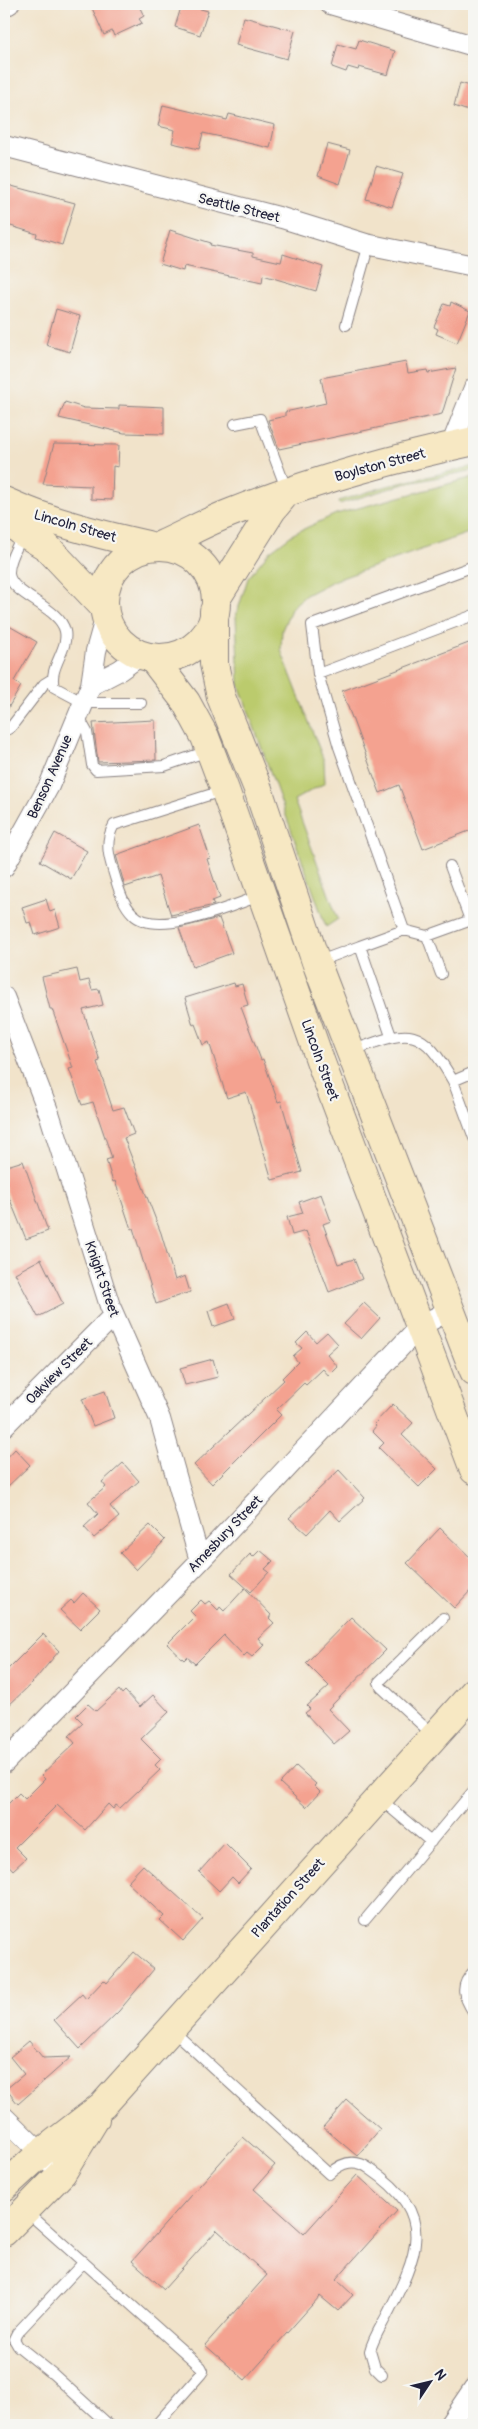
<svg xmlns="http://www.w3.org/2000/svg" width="478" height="2429" font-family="Pangolin,sans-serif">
	<rect width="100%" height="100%" fill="#f6f6f2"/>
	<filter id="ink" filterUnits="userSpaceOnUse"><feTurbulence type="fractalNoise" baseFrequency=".02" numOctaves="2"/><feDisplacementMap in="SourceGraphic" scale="10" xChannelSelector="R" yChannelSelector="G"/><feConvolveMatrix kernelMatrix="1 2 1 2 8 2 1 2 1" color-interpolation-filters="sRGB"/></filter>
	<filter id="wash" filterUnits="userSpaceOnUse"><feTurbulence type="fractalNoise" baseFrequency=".0096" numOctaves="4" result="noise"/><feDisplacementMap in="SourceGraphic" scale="20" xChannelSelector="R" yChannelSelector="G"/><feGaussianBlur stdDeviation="1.12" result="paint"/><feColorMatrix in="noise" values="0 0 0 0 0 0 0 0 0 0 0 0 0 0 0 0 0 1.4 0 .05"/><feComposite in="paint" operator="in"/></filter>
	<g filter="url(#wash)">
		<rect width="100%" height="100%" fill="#f1e3ca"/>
		<!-- green -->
		<path fill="#bbcb6d" stroke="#6e7654" d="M474,466V470L404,484L339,504L338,501L387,486Z
			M474,477V531L333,581L306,595L292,607L282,630L281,650L324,761L325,783L294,800L338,919L326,927L239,685L236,616L248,578L269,552L293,534L336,514Z"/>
		<g id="blocks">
			<!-- building -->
			<path fill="#f4a290" d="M102,4H138L144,16L139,19L142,23L114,36L112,31L104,35L92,8Z
				M182,4L208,11L200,35L175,27Z
				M244,17L295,31L287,59L236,45Z
				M359,40L395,51L388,75L359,67L358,70L348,67L346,72L332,67L338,44L356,49Z
				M460,83L474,87V113L454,106Z
				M163,105L227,120L229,114L275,125L270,148L203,133L199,149L172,143L175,130L158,126Z
				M327,144L350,150L340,184L318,176Z
				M376,166L403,174L392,207L366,199Z
				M4,184L75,203L62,245L36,237L37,234L4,224Z
				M170,230L211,243L210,245L253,253V256L281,262L283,254L323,267L316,291L263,275L262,283L184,266L183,271L160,264Z
				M451,302L470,311L457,343L436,334L438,329L434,327L444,304L450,306Z
				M56,309L80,316L70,352L46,345Z
				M406,362L408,373L427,370L428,373L456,368L442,414L279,449L268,420L285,416V412L326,403L321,378Z
				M65,402L84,408L119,409V405L164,407V434L124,433L59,418Z
				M54,444L119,445L118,467L113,466L112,500L91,499V486L43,484Z
				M4,623L37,642L14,681L21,686L4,715Z
				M474,641V829L423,849L399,785L380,793L342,691Z
				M155,720L156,760L98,762L93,723Z
				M199,825L210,858L207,859L220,898L212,901L214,905L171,915L158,876L125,887L116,855Z
				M55,833L87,851L71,879L40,861Z
				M46,899L50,912L55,910L60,927L35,935L31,922L27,923L22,907Z
				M219,918L232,953L193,967L179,928Z
				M77,969L80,982L89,980L92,990L99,989L103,1005L83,1010L100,1061L97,1062L113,1110L124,1107L134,1134L124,1138L161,1233L175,1280L185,1276L190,1292L156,1304L133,1228L131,1229L115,1181L113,1182L106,1160L112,1158L93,1102L82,1105L69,1069L73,1068L52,1009H50L42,977Z
				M234,983L235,986L242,984L248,1005L241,1007L261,1060L263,1059L278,1102L281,1101L302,1172L272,1180L246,1092L227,1098L209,1042L203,1045L195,1024L193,1025L185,998Z
				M23,1161L48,1231L26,1239L4,1185V1167Z
				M321,1194L331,1221L323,1224L338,1264L354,1259L362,1279L329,1292L306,1231L292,1235L287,1217L303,1213L299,1202Z
				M41,1259L63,1304L38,1317L15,1273Z
				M229,1303L235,1319L213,1327L208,1311Z
				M364,1303L380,1318L361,1339L344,1324Z
				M307,1332L316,1342L327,1332L338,1344L327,1354L338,1367L329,1376L323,1369L306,1385L304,1383L276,1410L281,1415L212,1484L194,1465L284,1380L282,1378L298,1362L293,1356L302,1348L296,1343Z
				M213,1359L218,1377L185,1385L180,1368Z
				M105,1391L114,1418L93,1426L82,1399Z
				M393,1404L413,1423L402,1435L437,1469L419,1487L379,1448L384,1443L372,1431L376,1426L374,1424Z
				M15,1449L30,1465L4,1490V1461Z
				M123,1463L139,1481L110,1506L119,1517L94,1538L84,1527L98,1514L88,1502L106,1487L102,1482Z
				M339,1470L365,1498L340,1521L330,1510L307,1534L289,1518Z
				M150,1525L165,1540L136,1570L120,1553Z
				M440,1528L474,1561V1587L454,1608L407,1563Z
				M260,1550L273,1561L265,1569L269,1572L251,1592L231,1574L250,1554L253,1557Z
				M245,1588L271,1615L269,1618L274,1623L258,1638L264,1645L252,1657L247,1653L244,1656L224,1635L195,1664L187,1657L184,1660L167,1644L195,1616L190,1611L201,1600L205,1604L209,1601L218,1610L220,1607L224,1611Z
				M83,1593L100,1609L80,1629L60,1610L71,1600L74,1603Z
				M351,1617L386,1650L328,1709L349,1731L334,1744L305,1713L310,1709L307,1706L329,1686L306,1663Z
				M43,1634L59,1651L33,1682L4,1710V1673Z
				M119,1690L122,1694L125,1691L140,1707L153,1695L169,1712L141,1739L161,1759L155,1765L160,1770L120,1808L116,1805L113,1809L108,1804L85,1830L57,1805L15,1847L26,1858L13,1870L4,1860V1808L19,1793L25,1799L45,1779L41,1775L75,1743L69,1736L83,1723L76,1716L88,1704L96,1711Z
				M296,1766L316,1784L314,1786L320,1792L306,1807L280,1783Z
				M225,1843L251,1869L238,1883L232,1877L219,1891L199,1872Z
				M143,1865L203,1919L183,1941L160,1920L164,1916L127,1882Z
				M134,1952L154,1969L119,2011L80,2049L54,2020L82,1994L86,1999L104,1980L107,1983Z
				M29,2041L43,2058L71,2057L18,2104L6,2089L24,2074L10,2057Z
				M347,2100L380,2129L357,2156L323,2127Z
				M243,2137L275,2165L254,2189L304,2234L357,2175L397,2211L336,2279L353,2295L338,2311L320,2296L245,2380L205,2345L267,2275L217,2230L164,2289L132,2261Z"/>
		</g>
	</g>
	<g filter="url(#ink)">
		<use href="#blocks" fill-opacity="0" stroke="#8a8282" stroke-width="1"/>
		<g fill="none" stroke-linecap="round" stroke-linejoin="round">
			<defs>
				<path id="lane" d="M346,325L369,244
					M235,424L260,419L287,491
					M23,534C18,545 8,561 9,574C11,595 60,607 65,631C69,650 48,667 54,687L84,703H141
					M318,674L312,625L474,566
					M78,716L87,732L92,765L96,770L164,766L208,751
					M4,727L8,729L11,727L44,684L52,679
					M225,790L114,825C104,842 109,858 115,877C119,890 123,904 133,914C157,939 233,905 262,895
					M450,866L470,920
					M404,930L339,747L318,674L474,615
					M427,936L441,974
					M360,946L404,930L427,936L474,919
					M317,962L360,946L391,1036
					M351,1051C409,1030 420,1023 453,1081L474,1072
					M453,1081L474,1138
					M433,1735L381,1687L379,1682L443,1618
					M380,1799L431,1842
					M365,1920L474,1790
					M474,1971C459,1986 463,1996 474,2013
					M172,2030L329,2174C342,2162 355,2158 370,2169C438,2215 418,2255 386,2317C380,2328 373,2339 370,2351L375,2368L382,2375
					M26,2211L201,2367L203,2371L201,2374L156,2425
					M83,2263L17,2333L14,2339L18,2346L53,2374L109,2425"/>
				<path id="street" d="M330,4L474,46
					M4,6L9,4
					M4,146L282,218L366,244L474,266
					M451,446L474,388
					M105,619L96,651L91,685L120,670L141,655
					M4,867L49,786L91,685
					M4,997L50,1116L110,1306L160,1419L200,1561
					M4,1426L114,1315
					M4,1763L200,1561L420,1326L450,1310
					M4,2117L51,2163
					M449,2425L474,2388"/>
				<path id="secondary" d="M4,501C50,522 98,534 147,545
					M4,516L22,532L47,547L103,606
					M161,545C184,535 206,522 230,513C309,482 391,459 474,441
					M104 602a56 56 0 1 1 112 0a56 56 0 1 1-112 0Z
					M216,599L272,510L287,492
					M214,611V664L221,697L258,789L316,962L474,1371
					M153,659L186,702L205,737L225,790L321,1063L474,1470
					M4,2187L41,2153L103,2105L474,1692
					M4,2232L62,2173L95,2119"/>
			</defs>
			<!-- lane casing -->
			<use href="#lane" stroke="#8a8282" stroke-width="12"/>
			<!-- street casing -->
			<use href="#street" stroke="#8a8282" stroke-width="22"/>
			<!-- secondary casing -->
			<use href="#secondary" stroke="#8a8282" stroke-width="30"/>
			<!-- lane -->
			<use href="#lane" stroke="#fff" stroke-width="10"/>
			<!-- street -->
			<use href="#street" stroke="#fff" stroke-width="20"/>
			<!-- secondary -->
			<use href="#secondary" stroke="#f7e8c3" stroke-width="28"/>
		</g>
	</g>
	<g text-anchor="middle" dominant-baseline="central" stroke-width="4.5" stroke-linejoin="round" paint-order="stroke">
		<!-- street labels -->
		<g font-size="14" fill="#22223b" stroke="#f6f6f2">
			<text transform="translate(239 208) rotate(14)">Seattle Street</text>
			<text transform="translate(380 465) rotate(-15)">Boylston Street</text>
			<text transform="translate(75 526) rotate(16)">Lincoln Street</text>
			<text transform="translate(50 777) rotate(-66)">Benson Avenue</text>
			<text transform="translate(320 1060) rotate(70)">Lincoln Street</text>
			<text transform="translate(102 1279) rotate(71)">Knight Street</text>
			<text transform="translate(59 1371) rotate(-45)">Oakview Street</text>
			<text transform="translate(225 1534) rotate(-46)">Amesbury Street</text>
			<text transform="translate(288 1898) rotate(-48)">Plantation Street</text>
		</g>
	</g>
	<!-- margin -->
	<rect width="478" height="2429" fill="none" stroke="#f6f6f2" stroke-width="20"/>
	<!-- north arrow -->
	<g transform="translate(430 2382) rotate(55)" stroke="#f6f6f2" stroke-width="4" paint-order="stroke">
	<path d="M0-4L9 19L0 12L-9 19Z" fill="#22223b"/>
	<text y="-8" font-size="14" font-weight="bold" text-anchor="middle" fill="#22223b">N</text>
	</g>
</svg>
